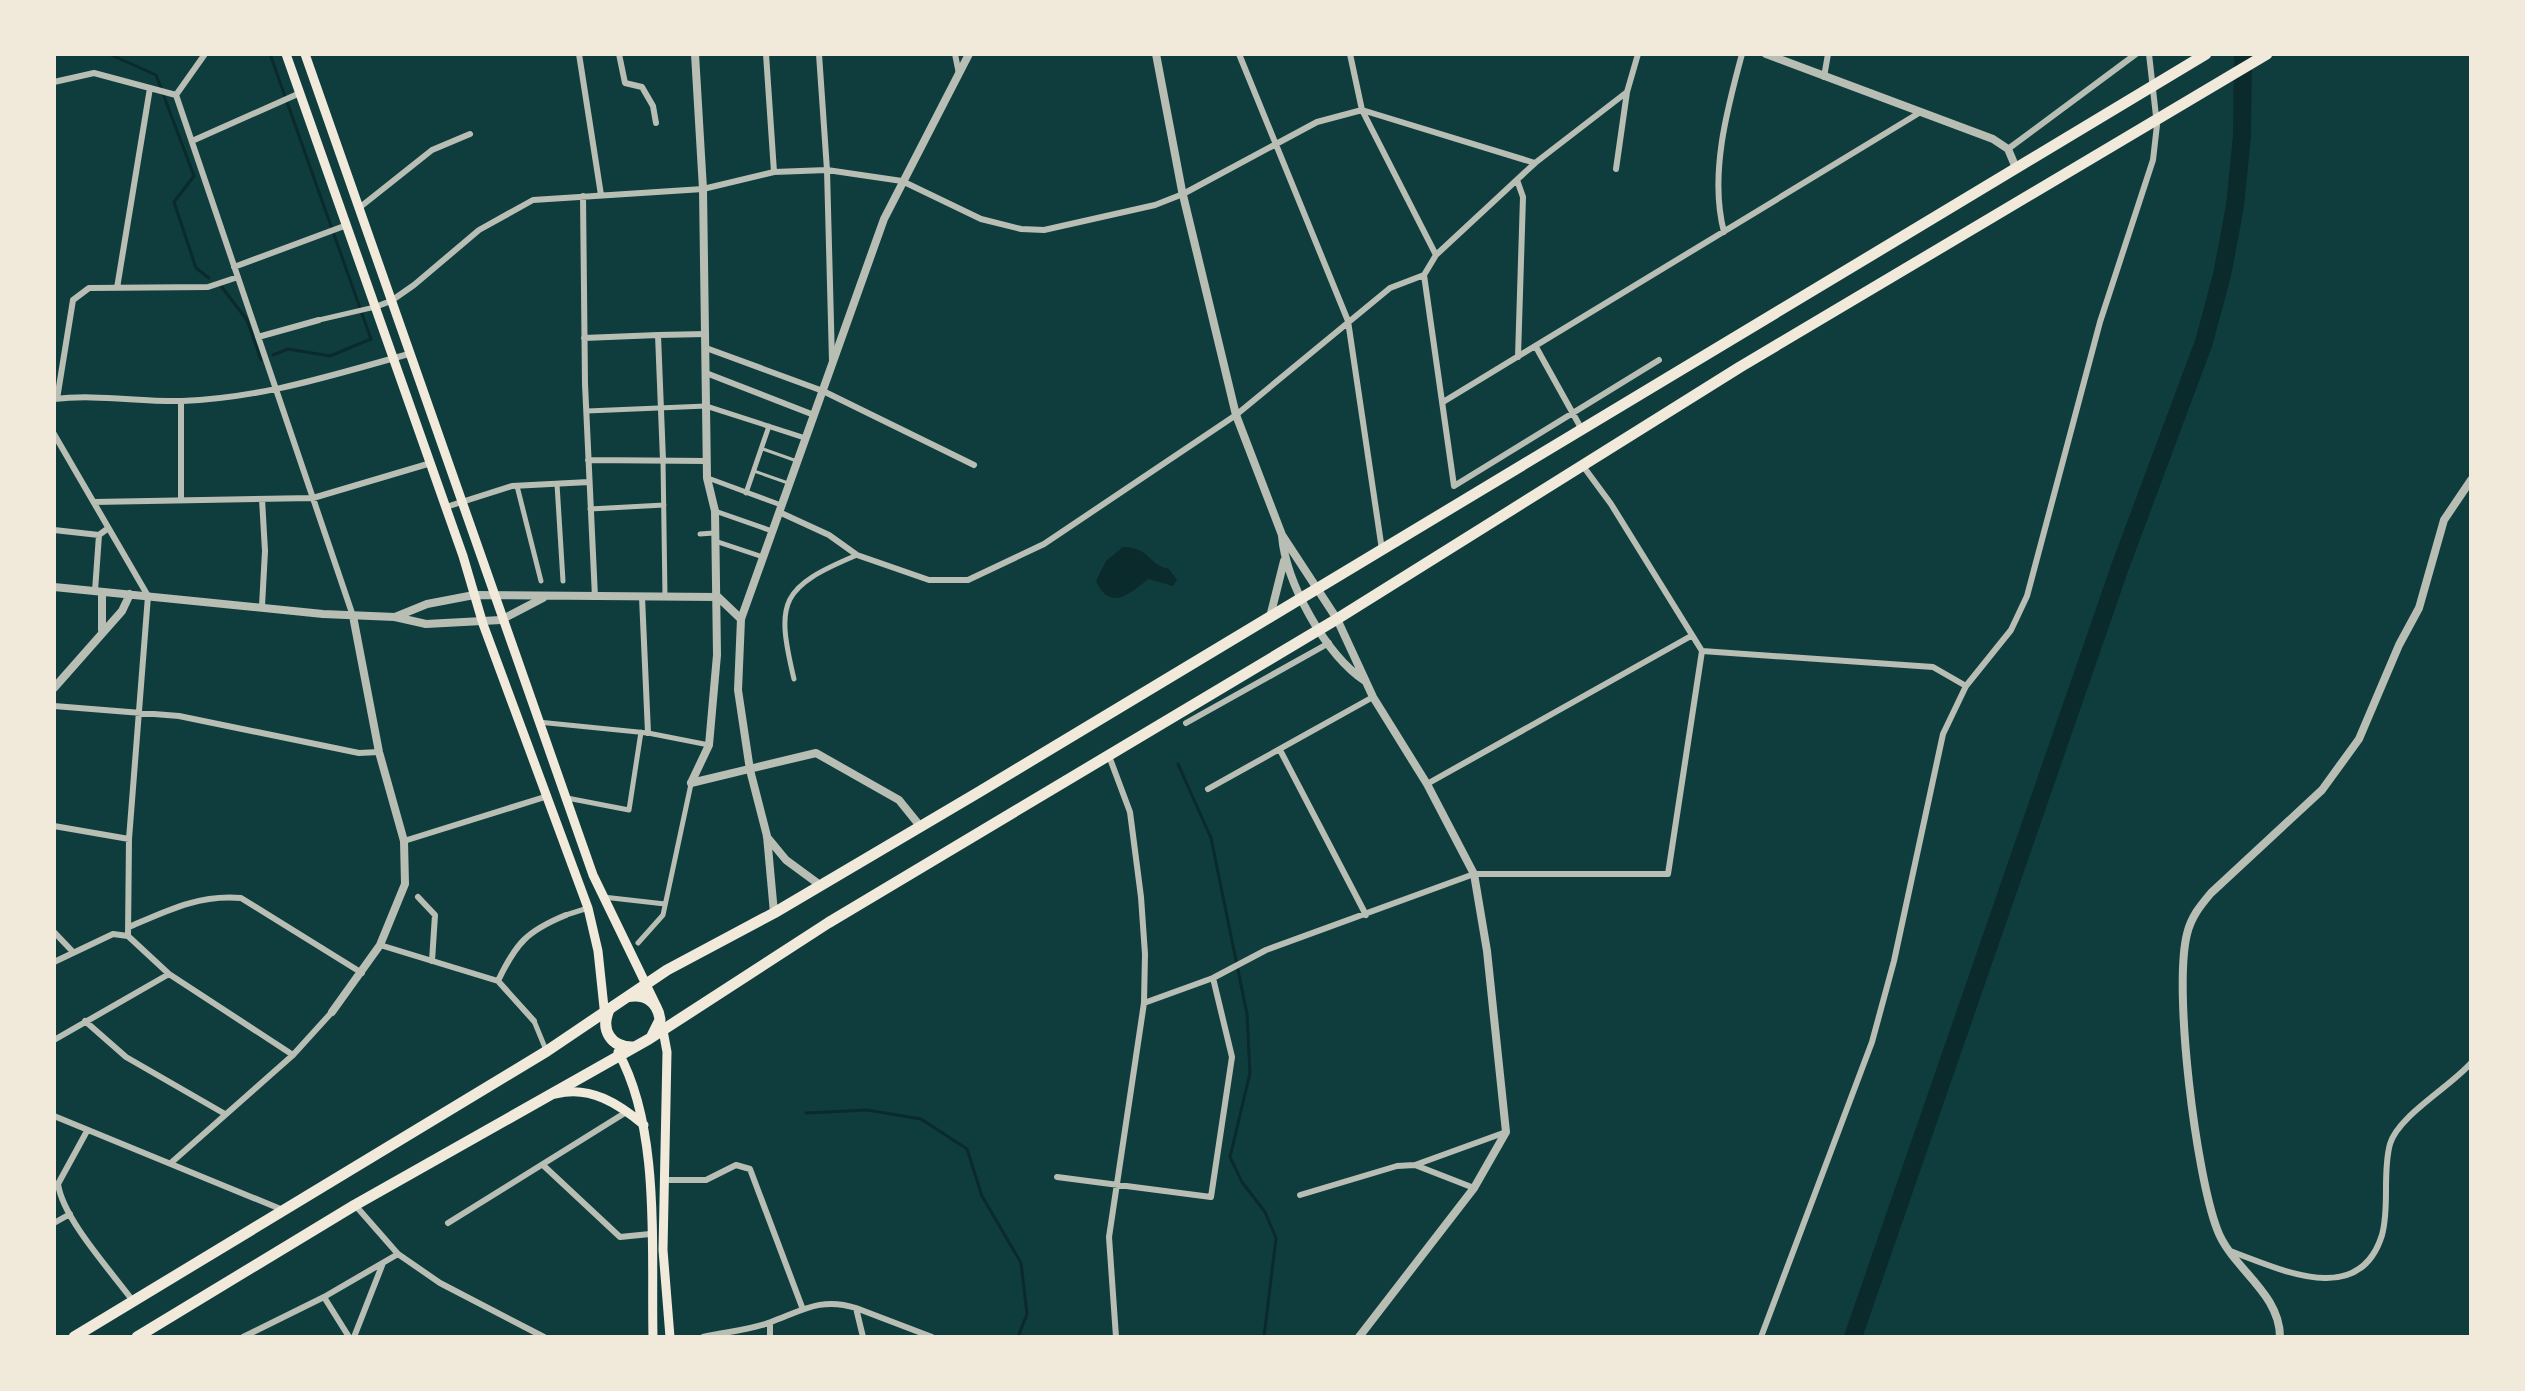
<svg xmlns="http://www.w3.org/2000/svg" width="2525" height="1391" font-family="Montserrat,sans-serif">
	<rect width="100%" height="100%" fill="#0f3d3e"/>
	<!-- water -->
	<path fill="#0a2a2b" d="M1123,547C1150,547 1148,565 1169,569L1177,580L1173,586L1148,579C1130,594 1110,612 1096,581L1106,561Z"/>
	<g fill="none" stroke-linecap="round" stroke-linejoin="round">
		<!-- stream -->
		<path stroke="#0a2a2b" stroke-width="3" d="M109,54L156,75L194,176L174,202L196,268L209,278
			M270,54L371,339L330,356L288,349L273,355
			M221,286L247,320L261,360
			M1178,764L1211,838L1247,1014L1250,1073L1230,1157L1242,1182L1265,1212L1276,1238L1264,1337
			M806,1113L867,1110L921,1119L967,1149L982,1196L1021,1263L1027,1314L1018,1337"/>
		<!-- river -->
		<path stroke="#0a2a2b" stroke-width="18" d="M1853,1337L2120,567L2204,342L2222,275L2235,206L2242,136L2243,54"/>
		<!-- service -->
		<path stroke="#b8beb3" stroke-width="3" d="M763,449L794,460
			M754,471L788,483"/>
		<!-- pedestrian -->
		<path stroke="#b8beb3" stroke-width="5" d="M319,320L375,307
			M587,411L706,406L805,438
			M663,460L665,596
			M708,478L781,505
			M557,484L563,581
			M517,486L541,581
			M746,493L769,426
			M590,509L664,505
			M715,511L772,531
			M700,534L714,533
			M715,541L763,557
			M794,679C775,600 781,587 857,555
			M538,722L648,733L709,745
			M567,798L629,810L641,732
			M603,897L665,904
			M566,915L588,908
			M638,943L663,915L691,784
			M534,1021L546,1050"/>
		<!-- minor -->
		<path stroke="#b8beb3" stroke-width="6" d="M579,54L601,195
			M619,54L625,83L642,87L653,106L656,123
			M766,54L774,172
			M819,54L827,170L832,361
			M955,54L959,74
			M1239,54L1348,321L1382,550
			M1824,77L1828,54
			M54,82L94,73L176,95L205,54
			M176,95L353,616
			M1362,110L1535,163
			M1362,110L1436,255
			M192,141L300,93
			M2008,149L2136,54
			M1616,169L1627,92L1638,54
			M1517,180L1523,197L1518,357
			M583,196L585,384L595,597
			M359,208L432,150L470,134
			M1724,232C1709,176 1727,109 1742,54
			M234,267L347,225
			M1424,275L1454,486L1659,360
			M117,288L150,88
			M375,307L391,301L414,285L479,230L533,200L703,189L774,172L827,170L902,181L981,219L1021,229L1044,230L1155,205L1183,194L1317,122L1362,110L1350,54
			M258,337L319,320
			M584,338L658,335
			M1536,347L1581,428
			M706,348L823,391L974,465
			M706,373L814,415
			M54,399C97,394 139,402 182,401C263,398 332,375 409,354
			M57,399L73,300L89,288L208,287L238,277
			M1443,402L1919,113
			M54,434L148,596L129,839L128,936
			M588,460L706,461
			M663,460L658,335L706,334
			M1583,466L1611,504L1702,651L1933,667L1966,686
			M262,499L265,551L262,606
			M181,500V401
			M94,502L313,498L431,463
			M446,507L512,486L589,482
			M779,512L829,535L857,555L929,580H968L1044,544L1236,415L1390,288L1424,275L1436,255L1535,163L1627,92
			M54,530L99,535
			M95,591L99,535L107,529
			M642,597L648,733
			M54,706L179,716L359,753L379,752
			M1186,723L1329,643
			M1280,750L1366,915
			M1109,756L1130,812L1141,897L1145,954L1144,1003L1109,1237L1116,1337
			M1427,784L1691,636
			M1208,789L1373,697
			M54,826L129,839
			M404,841L548,796
			M418,897L435,915L432,961
			M129,927C166,911 200,894 241,898L362,973
			M54,932L73,952
			M380,945L498,981L534,1021
			M54,962L113,934L128,936L169,974L293,1055
			M498,981C516,943 527,931 566,915
			M1144,1003L1213,978L1266,950L1474,874H1668L1702,651
			M85,1021L126,1057L225,1114
			M54,1040L169,974
			M54,1116L283,1210
			M172,1162L293,1055L332,1012
			M1415,1165L1474,1188
			M544,1166L620,1237L650,1234
			M1057,1177L1211,1197L1232,1057L1213,978
			M664,1180H706L736,1165L750,1169L802,1307
			M58,1184C63,1219 111,1271 133,1301
			M58,1184L87,1131
			M1300,1195L1397,1166L1415,1165L1506,1132
			M355,1205L398,1254L440,1283L544,1337
			M54,1223L70,1214
			M448,1223L628,1111
			M2230,1251C2280,1269 2359,1309 2382,1235C2390,1206 2382,1173 2390,1144C2398,1116 2450,1087 2471,1063
			M324,1297L349,1337
			M856,1308L932,1337
			M770,1323V1337
			M243,1337L324,1297L398,1254
			M354,1337L383,1263
			M703,1337C725,1332 751,1330 771,1322C803,1310 822,1297 856,1308L863,1337
			M1761,1337L1872,1042L1894,961L1943,734L1966,686L2011,630L2027,596L2100,322L2153,160L2157,125L2149,54"/>
		<!-- tertiary -->
		<path stroke="#b8beb3" stroke-width="8" d="M1156,54L1182,191L1236,415L1282,535L1337,619L1373,697L1427,784L1474,874L1487,951L1506,1132L1474,1188L1359,1337
			M1766,54L1993,139L2008,149L2016,168
			M1282,536C1286,583 1325,654 1365,681
			M54,587L323,614L395,617L426,624L501,620L543,598
			M395,617L427,604L474,595L718,597L741,619L738,690L750,770L767,836L774,913
			M1270,617L1284,561
			M741,619L884,219L969,54
			M102,630V592
			M54,688L122,611L130,594
			M691,783L709,745L717,655L715,511L707,478L703,189L695,54
			M691,783L816,753L899,800L920,826
			M767,837L786,860L820,885
			M332,1012L380,945L405,884L404,841L379,752L353,616
			M2280,1337C2280,1292 2231,1268 2217,1229C2196,1174 2173,990 2187,934C2191,917 2200,906 2211,893L2322,790L2359,739L2399,645L2419,608L2444,520L2471,480"/>
		<!-- secondary -->
		<path stroke="#f1e9da" stroke-width="9" d="M286,54L463,556L483,624L588,908L598,951L605,1017
			M305,54L593,875L656,1005
			M662,1025L667,1052L663,1250L670,1337
			M618,1052C661,1129 651,1249 653,1337
			M556,1094C590,1085 619,1104 644,1125"/>
		<!-- trunk -->
		<path stroke="#f1e9da" stroke-width="11" d="M627,997C645,993 658,1002 660,1020L652,1036
			M609,1010C600,1030 611,1048 634,1047
			M74,1337L547,1051L667,970L774,913L979,792L2206,54
			M137,1337L355,1205L649,1039L828,923L1337,619L1740,367L2267,54"/>
	</g>
	<!-- border -->
	<rect width="2525" height="1391" fill="none" stroke="#f1e9da" stroke-width="112"/>
</svg>
